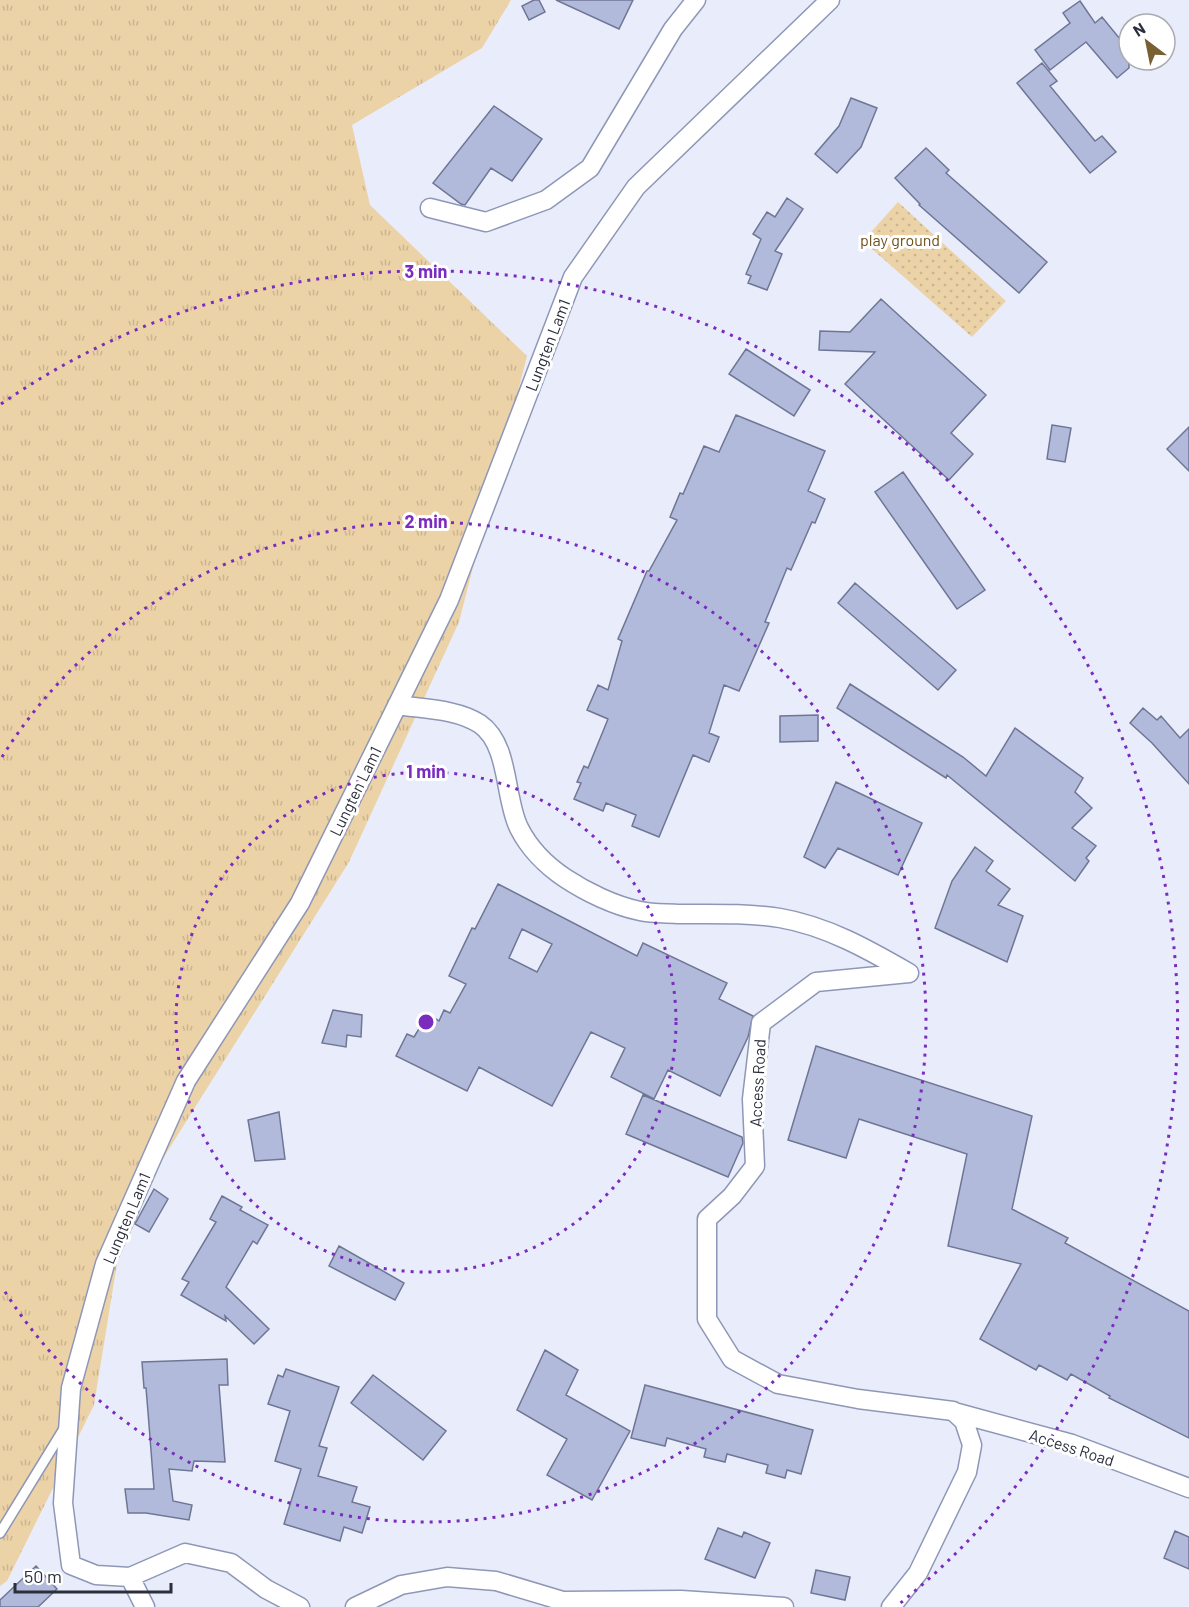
<svg xmlns="http://www.w3.org/2000/svg" width="1189" height="1607" font-family="Barlow,sans-serif">
	<defs>
		<pattern id="grass-tufts" width="24" height="20" patternUnits="userSpaceOnUse" patternTransform="scale(1.5)"><rect width="24" height="20" fill="#ecd2a7"/><path d="M3 7l-1-3M5 7V3M7 7l1-3M15 17l-1-3M17 17v-4M19 17l1-3" fill="none" stroke="#cbb591"/></pattern>
		<pattern id="park-dots" width="8" height="8" patternUnits="userSpaceOnUse" patternTransform="scale(1.5)"><rect width="8" height="8" fill="#ecd2a7"/><path d="M2 2h.1M6 6h.1" fill="none" stroke="#cbb591" stroke-width="1.8" stroke-linecap="round"/></pattern>
	</defs>
	<rect width="100%" height="100%" fill="#e9edfb"/>
	<!-- grass -->
	<path fill="url(#grass-tufts)" d="M0,0H511L482,48L352,125L370,205L527,356L459,622L349,862L157,1168L119,1251L94,1405L7,1581L0,1586Z"/>
	<!-- park -->
	<path fill="url(#park-dots)" d="M898,202L1006,301L972,337L863,241Z"/>
	<!-- building -->
	<path fill="#b2badb" stroke="#6f7695" stroke-width="1.5" fill-rule="evenodd" d="M534,0H539L545,12L529,20L522,6Z
		M556,0H633L619,29Z
		M1080,1L1095,23L1102,17L1129,50V68L1117,78L1086,42L1050,70L1035,50L1070,23L1063,13Z
		M1042,63L1057,81L1050,86L1095,141L1102,136L1116,152L1090,173L1017,83Z
		M851,98L877,108L861,147L837,173L815,154L839,126Z
		M494,106L542,139L512,181L491,168L465,205L461,204L433,183Z
		M926,148L949,170L946,173L1047,262L1019,293L919,205L920,204L895,178Z
		M787,198L803,209L775,251L782,254L767,290L748,283L751,276L746,274L761,239L753,234L767,212L775,217Z
		M881,299L986,395L951,433L973,454L949,480L845,384L875,352L819,350L820,331L850,332Z
		M746,349L810,390L794,416L729,374Z
		M736,415L825,451L808,491L825,499L815,523L812,522L791,570L787,568L765,622L769,623L739,691L724,685L709,733L719,737L709,762L693,755L659,837L632,826L636,815L606,803L603,811L574,799L581,783L577,782L584,766L588,768L608,719L587,710L598,685L608,690L622,641L618,639L647,571H649L677,520L670,517L680,493L683,494L704,446L719,452Z
		M1052,425L1071,428L1065,462L1047,459Z
		M1189,427V471L1167,449Z
		M903,472L985,590L957,609L875,492Z
		M855,583L956,670L938,690L838,603Z
		M850,684L963,757L986,776L1015,728L1083,778L1075,792L1092,808L1072,828L1096,846L1086,858L1089,861L1075,881L947,775L946,778L837,708Z
		M1143,708L1157,720L1161,716L1180,738L1189,729V784L1152,743L1130,723Z
		M818,715V741L780,742V716Z
		M836,782L922,823L898,875L838,848L825,868L804,857Z
		M975,847L993,861L986,871L1010,889L998,905L1023,916L1007,962L935,928L952,881Z
		M498,884L637,956L643,943L727,983L719,999L753,1016L748,1037L720,1096L668,1070L654,1099L611,1077L625,1048L591,1032L552,1106L479,1067L467,1091L396,1056L407,1034L414,1037L428,1014L439,1021L444,1010L450,1013L466,984L449,976L472,928L475,929ZM522,929L552,944L537,972L509,958Z
		M333,1010L362,1015L361,1037L347,1035L346,1047L322,1043Z
		M816,1046L1032,1116L1012,1209L1068,1238L1065,1243L1189,1311V1438L1109,1398L1110,1396L1071,1374L1067,1380L1039,1365L1036,1370L980,1339L1021,1264L948,1246L967,1154L859,1119L846,1158L788,1140Z
		M643,1095L742,1137L743,1143L728,1177L626,1134Z
		M279,1112L285,1159L255,1161L248,1120Z
		M154,1189L168,1199L149,1232L135,1224Z
		M222,1196L242,1207L240,1210L268,1225L257,1244L253,1241L226,1287L269,1329L254,1344L225,1316L226,1321L181,1295L189,1282L182,1279L216,1222L210,1219Z
		M339,1246L404,1283L395,1300L329,1266Z
		M545,1350L578,1370L566,1395L630,1431L592,1500L547,1475L567,1439L517,1410Z
		M227,1359L228,1385H219L225,1462L194,1461L192,1471L169,1469L173,1501L192,1505L189,1520L146,1513H128L125,1489H154L148,1412L146,1388H144L142,1362Z
		M286,1369L339,1387L319,1446L327,1448L318,1476L357,1487L352,1502L370,1507L362,1533L344,1527L340,1541L284,1524L301,1469L275,1461L290,1411L268,1404L278,1375L283,1377Z
		M373,1375L446,1431L423,1460L351,1403Z
		M645,1385L813,1430L801,1474L787,1470L785,1478L766,1473L768,1465L727,1454L725,1462L704,1457L706,1449L667,1438L665,1446L631,1438Z
		M718,1528L742,1537L744,1532L770,1543L755,1578L705,1559Z
		M1175,1531L1189,1537V1569L1164,1558Z
		M36,1566L57,1589L38,1607H0V1600Z
		M816,1570L850,1577L845,1600L811,1593Z"/>
	<g fill="none" stroke-linecap="round" stroke-linejoin="round">
		<defs>
			<path id="service" d="M0,1533L65,1427"/>
			<path id="minor" d="M430,208L486,222L546,200L590,168L673,29L696,0
				M397,705C424,709 457,709 480,724C510,745 504,798 519,828C529,848 547,866 565,878C586,892 615,906 640,911C653,914 667,913 680,914C714,914 748,913 780,918C827,926 869,950 909,973
				M954,1412L1072,1444L1189,1488
				M130,1577L185,1553L231,1563L266,1589L300,1607
				M145,1607L130,1577L96,1575L71,1565L63,1503L71,1388L105,1264L186,1081L300,903L449,600L573,277L636,187L830,0
				M355,1607L401,1585L447,1577L496,1581L563,1601L681,1600L784,1607
				M891,1607L918,1573L967,1472L972,1445L964,1421L953,1411L858,1399L778,1384L732,1359L707,1319V1219L732,1196L755,1166L752,1099L761,1023L816,982L909,973"/>
		</defs>
		<!-- service casing -->
		<use href="#service" stroke="#8f97b7" stroke-width="12"/>
		<!-- minor casing -->
		<use href="#minor" stroke="#8f97b7" stroke-width="21"/>
		<!-- service -->
		<use href="#service" stroke="#fff" stroke-width="9"/>
		<!-- minor -->
		<use href="#minor" stroke="#fff" stroke-width="18"/>
	</g>
	<!-- distance rings -->
	<g fill="none" stroke="#7b2cbf" stroke-width="3" stroke-dasharray="3 6">
		<circle cx="426" cy="1022" r="250"/>
		<path d="M2 757A500 500 0 1 1 2 1287"/>
		<path d="M1 404A750 750 0 0 1 898 1605"/>
	</g>
	<g text-anchor="middle" dominant-baseline="central" stroke-width="6" stroke-linejoin="round" paint-order="stroke">
		<!-- park labels -->
		<g font-size="16" fill="#6e5118" stroke="#fff">
			<text x="900" y="239">play ground</text>
		</g>
		<!-- street labels -->
		<g font-size="16" fill="#2b2e3b" stroke="#fff">
			<text transform="translate(547 345) rotate(-69)">Lungten Lam1</text>
			<text transform="translate(355 791) rotate(-64)">Lungten Lam1</text>
			<text transform="translate(757 1083) rotate(-87)">Access Road</text>
			<text transform="translate(126 1218) rotate(-67)">Lungten Lam1</text>
			<text transform="translate(1072 1447) rotate(18)">Access Road</text>
		</g>
	</g>
	<circle cx="426" cy="1022" r="9" fill="#7b2cbf" stroke="#fff" stroke-width="3"/>
	<g font-size="18" text-anchor="middle" font-weight="bold" fill="#7b2cbf" stroke="#fff" stroke-width="6" stroke-linejoin="round" paint-order="stroke">
		<text x="426" y="278">3 min</text>
		<text x="426" y="528">2 min</text>
		<text x="426" y="778">1 min</text>
	</g>
	<!-- north arrow -->
	<g transform="translate(1147 42) rotate(328)"><circle r="28" fill="#ffffff" stroke="#aaabb1" stroke-width="1.5"/>
	<path d="M0-4.5L10 22L0 15L-10 22Z" fill="#795f31"/>
	<text y="-9" font-size="16" font-weight="bold" text-anchor="middle" fill="#2b2e3b">N</text>
	</g>
	<!-- scale -->
	<path d="M15 1583v9h156v-9" fill="none" stroke="#2b2e3b" stroke-width="3"/>
	<text x="24" y="1583" font-size="18" fill="#2b2e3b" stroke="#ffffff" stroke-width="4.5" paint-order="stroke">50 m</text>
</svg>
